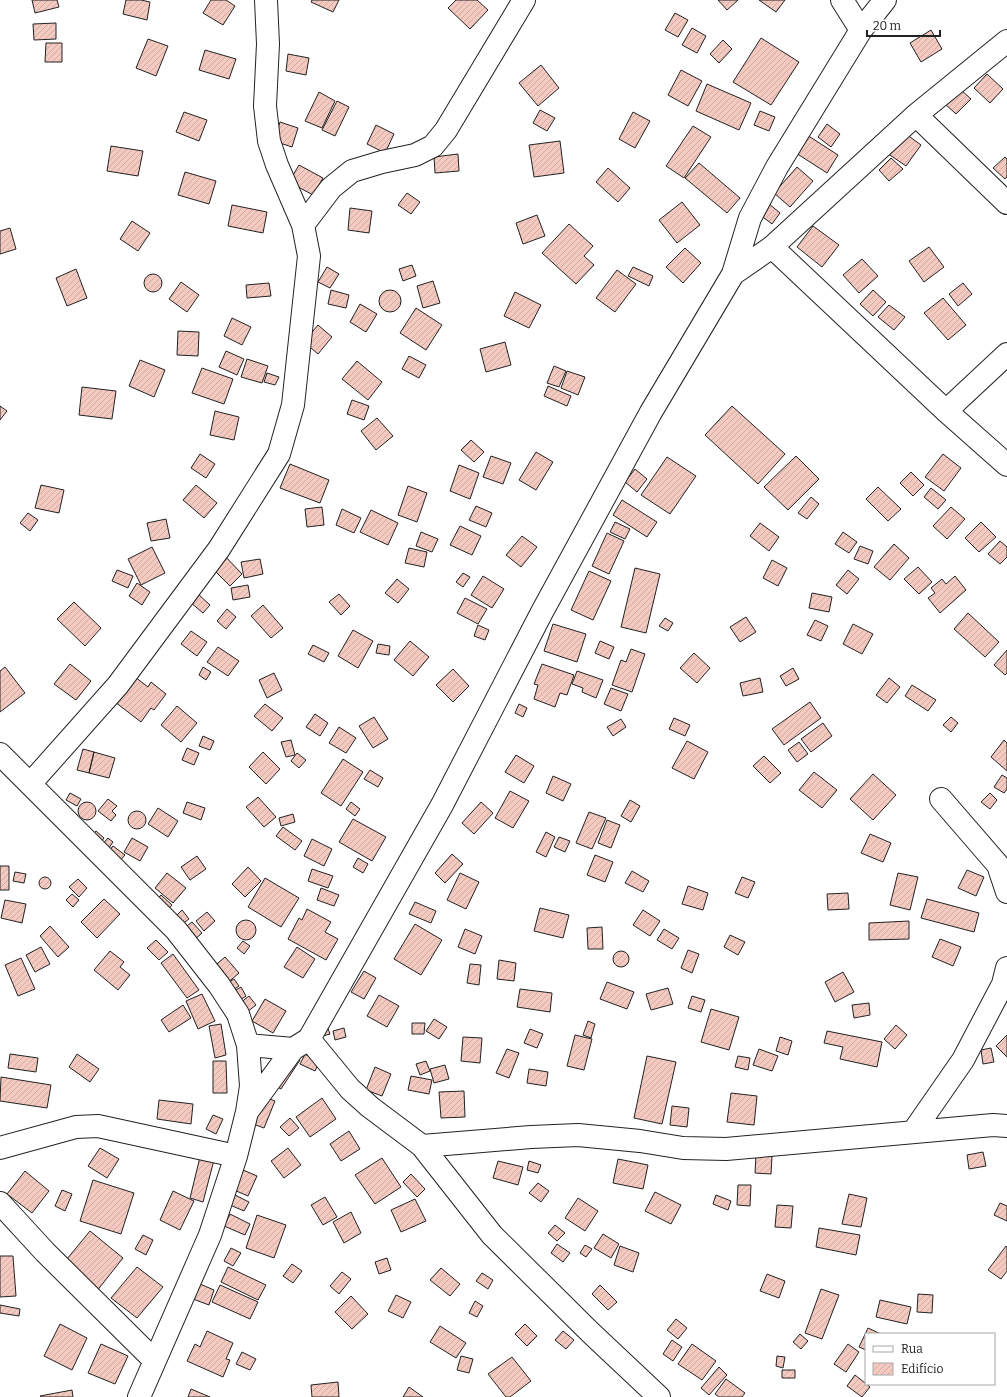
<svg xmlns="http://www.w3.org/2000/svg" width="1007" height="1397" font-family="Bitter,serif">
	<defs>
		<pattern id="building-hatch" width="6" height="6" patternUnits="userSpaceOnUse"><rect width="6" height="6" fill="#f3c9c0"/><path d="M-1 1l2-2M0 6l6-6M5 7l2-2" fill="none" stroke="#d0aca5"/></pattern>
	</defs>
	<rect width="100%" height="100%" fill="#fff"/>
	<!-- building -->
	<path fill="url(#building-hatch)" stroke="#222" d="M32,0H57L59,7L35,13Z
		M126,0H141L150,2L147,20L123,14Z
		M211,0H226L235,6L223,25L203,13Z
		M312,0H339L333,12L311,2Z
		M456,0H477L488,10L470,29L448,8Z
		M718,0H738L727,10Z
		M759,0H785L776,12Z
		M675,13L688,20L678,37L665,30Z
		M56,23V39L34,40L33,24Z
		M692,28L706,36L697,53L682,45Z
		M931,30L942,49L921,62L910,43Z
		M761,38L799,62L771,105L733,82Z
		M148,39L168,46L156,76L136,68Z
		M723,40L732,49L719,63L710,54Z
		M46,43H62V62H45Z
		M205,50L236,59L229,79L199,70Z
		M288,54L309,58L306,75L286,71Z
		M541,65L559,88L538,106L519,83Z
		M681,70L702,81L688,106L668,95Z
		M987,74L1003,89L990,103L974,88Z
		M707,84L751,103L739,130L696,111Z
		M960,89L971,99L956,114L945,104Z
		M319,92L335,101L322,128L305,121Z
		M337,101L349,107L335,136L322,130Z
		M540,110L555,118L547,131L533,123Z
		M760,111L775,117L769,131L754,125Z
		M184,112L207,120L199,141L176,132Z
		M633,112L650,121L635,148L619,139Z
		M280,122L298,128L292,147L274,141Z
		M827,124L840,134L831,147L818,137Z
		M376,125L394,134L385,153L367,144Z
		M693,126L711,137L684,178L666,166Z
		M902,131L921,145L906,166L887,153Z
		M807,135L838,155L827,173L796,153Z
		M560,141L564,173L534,177L529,145Z
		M111,146L143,151L138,176L107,171Z
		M458,154L459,171L435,173L434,157Z
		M1005,157L1007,159V177L1005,179L993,168Z
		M891,158L903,169L889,181L879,170Z
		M699,163L740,198L727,213L685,178Z
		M299,165L323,178L313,195L289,182Z
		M797,167L813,181L790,207L774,193Z
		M608,168L630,188L618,202L596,182Z
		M185,172L216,181L209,204L178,195Z
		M407,193L420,202L411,214L398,205Z
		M682,202L700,225L677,243L659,220Z
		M768,203L780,213L772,224L759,214Z
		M232,205L267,212L263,233L228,226Z
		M350,208L372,211L369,233L348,230Z
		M537,215L545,236L523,244L516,223Z
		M132,221L150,233L138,251L120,239Z
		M569,224L593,246L584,256L594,265L576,284L542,253Z
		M813,226L839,245L822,267L797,247Z
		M10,228L16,249L0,254V231Z
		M929,247L944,267L924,282L909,261Z
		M685,248L701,263L683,283L666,267Z
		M862,259L878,276L859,293L843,275Z
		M412,265L416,276L403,281L399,269Z
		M327,267L339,274L330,288L318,282Z
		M633,267L653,276L649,286L628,276Z
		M76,269L87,298L67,306L56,278Z
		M617,270L636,284L615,312L596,298Z
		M144 283a9 9 0 1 1 18 0a9 9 0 1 1-18 0Z
		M433,281L440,303L423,308L417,286Z
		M181,282L199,295L187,312L169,299Z
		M269,283L271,296L247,298L246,285Z
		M963,283L972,294L958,306L949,294Z
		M331,290L349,295L346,308L328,304Z
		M873,290L886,302L873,316L860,304Z
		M379 301a11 11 0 1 1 22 0a11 11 0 1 1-22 0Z
		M515,292L541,305L529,328L504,316Z
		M943,298L966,325L948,340L924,313Z
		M360,304L377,314L366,332L350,322Z
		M889,305L905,317L894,330L878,317Z
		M416,308L442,325L426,350L400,333Z
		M232,318L251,327L242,345L224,336Z
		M318,325L332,337L318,354L304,342Z
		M178,331L199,332L198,356L177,355Z
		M505,342L511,365L486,372L480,349Z
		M226,351L244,359L237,375L219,367Z
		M409,356L426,365L419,378L402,369Z
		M247,359L268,366L262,383L241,377Z
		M140,360L165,370L154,397L129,386Z
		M357,361L382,382L368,400L342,379Z
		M554,366L566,371L559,387L547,383Z
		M202,368L233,379L224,404L192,393Z
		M567,371L585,377L578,395L561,388Z
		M267,373L279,377L275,385L264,382Z
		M548,386L571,396L567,406L544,396Z
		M82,387L116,391L112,419L79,415Z
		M352,400L369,406L364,420L347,414Z
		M0,406L7,411L0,420Z
		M732,406L785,454L758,484L705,435Z
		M215,411L239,417L234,440L210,435Z
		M377,418L393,436L376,450L361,431Z
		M471,440L484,452L474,462L461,450Z
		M536,452L553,462L536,490L519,480Z
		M200,454L215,464L206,478L191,468Z
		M943,454L961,468L944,491L925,477Z
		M491,456L511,463L503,484L483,477Z
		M796,456L819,479L788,510L764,487Z
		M667,457L696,476L670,514L641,495Z
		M290,464L329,480L320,503L280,488Z
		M459,465L479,473L470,499L450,491Z
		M635,469L647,479L637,492L625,482Z
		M911,472L924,485L913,496L900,483Z
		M41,485L64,490L59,513L35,508Z
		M196,485L217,503L204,518L183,500Z
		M408,486L427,493L417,522L398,515Z
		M878,487L901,509L888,521L866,499Z
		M931,488L946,500L938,509L924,497Z
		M811,497L819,504L807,519L798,513Z
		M622,500L657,522L647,537L613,515Z
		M476,506L492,513L486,527L469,520Z
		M322,507L324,525L307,527L305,509Z
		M951,507L965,519L947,539L933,526Z
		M342,509L361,518L354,533L336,525Z
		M371,510L398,523L388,545L360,532Z
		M28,513L38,520L30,531L20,523Z
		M166,519L170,538L151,541L147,523Z
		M615,522L630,529L625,539L610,532Z
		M981,522L996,537L979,552L965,538Z
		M760,523L779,537L769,551L750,536Z
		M460,526L481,536L472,555L450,545Z
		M421,532L438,539L432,552L416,546Z
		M843,532L857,542L849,553L835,544Z
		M607,533L624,541L609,574L592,566Z
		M522,536L537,547L521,567L506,555Z
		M1000,541L1007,547V557L1000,564L988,554Z
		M894,544L909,558L890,580L874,567Z
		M860,546L873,551L868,564L854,559Z
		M152,547L165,573L141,585L128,559Z
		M409,548L427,552L424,567L405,563Z
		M224,555L242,574L230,586L212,568Z
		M260,559L263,574L244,578L241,562Z
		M772,560L787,568L778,586L763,578Z
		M918,567L932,582L919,594L904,579Z
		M635,568L660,574L646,633L621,627Z
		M117,570L133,576L128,588L112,581Z
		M848,570L859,579L847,594L836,585Z
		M589,571L611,581L593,620L571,610Z
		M463,573L470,577L463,587L456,582Z
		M483,576L504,589L492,608L471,595Z
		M955,576L966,590L940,613L928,598L935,593L931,588L942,579L946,584Z
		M397,579L409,589L398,603L385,593Z
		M137,583L150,592L142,605L129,596Z
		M248,585L250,597L233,600L231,588Z
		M197,593L210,605L203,613L190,602Z
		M812,593L832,597L829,612L809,608Z
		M339,594L350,606L341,615L329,602Z
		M465,598L487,609L478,624L457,613Z
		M74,602L101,628L85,646L57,619Z
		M263,605L283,628L271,638L251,616Z
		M227,609L236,617L226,629L217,621Z
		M968,613L999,642L985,657L954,629Z
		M746,617L756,632L740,642L730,627Z
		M665,618L673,623L668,631L659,626Z
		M815,620L828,626L821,641L807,635Z
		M553,624L586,634L577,662L544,651Z
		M853,624L873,634L862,654L843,644Z
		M478,625L489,630L485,640L474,636Z
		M353,630L373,641L358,668L338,656Z
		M191,631L207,642L197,656L181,644Z
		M410,641L429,657L413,676L394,660Z
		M600,641L614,647L609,659L595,653Z
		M378,644L390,646L389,655L376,653Z
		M313,645L329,653L324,662L308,654Z
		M218,647L239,661L228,676L207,662Z
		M631,649L645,654L632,692L612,685L621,660L626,662Z
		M1007,650V673L1005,675L994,665Z
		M694,653L710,668L697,683L680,668Z
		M70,664L91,681L76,700L54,684Z
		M542,664L574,675L567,695L560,693L555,707L534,699L538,685L534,684Z
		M5,667L25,693L0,712V671Z
		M203,667L211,672L206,680L199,675Z
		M793,668L799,679L786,686L780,676Z
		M453,669L469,686L453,702L436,685Z
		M577,671L603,680L596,698L582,692L583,688L572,684Z
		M274,673L282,690L267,698L259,680Z
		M135,677L148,687L151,682L166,694L154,710L151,708L141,722L115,702Z
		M760,678L763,692L743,696L740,683Z
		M889,678L900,687L887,703L876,695Z
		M912,685L936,700L928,711L905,696Z
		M611,688L628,694L621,711L604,704Z
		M810,702L821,718L784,745L772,729Z
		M265,704L283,718L272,731L254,716Z
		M519,704L527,708L523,717L515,713Z
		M177,706L197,723L181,742L161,725Z
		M315,714L328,723L320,736L306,727Z
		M374,717L388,739L373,748L359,726Z
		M951,717L958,723L951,732L943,725Z
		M674,718L690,725L685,736L669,729Z
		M621,719L626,727L613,736L607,727Z
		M823,723L832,736L811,752L801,739Z
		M339,727L356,738L346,753L329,743Z
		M203,736L214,741L210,750L199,746Z
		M291,740L295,755L286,757L281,742Z
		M1004,740L1007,743V771L991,757Z
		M687,741L708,752L694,779L672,768Z
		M799,742L808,754L797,762L788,750Z
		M187,748L199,753L194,765L182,760Z
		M83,749L94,752L89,773L77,770Z
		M94,752L115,758L109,778L89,773Z
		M263,752L280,769L266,784L249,767Z
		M297,753L306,760L299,768L291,761Z
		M516,755L534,766L524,783L505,772Z
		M764,756L781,773L770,783L753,766Z
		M343,759L363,772L341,806L321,793Z
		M370,770L383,778L378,787L364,779Z
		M814,772L837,790L822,808L799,790Z
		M873,774L896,795L873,820L850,799Z
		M1002,775L1007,778V789L1004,793L994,787Z
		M553,776L571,784L563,801L546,793Z
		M510,791L529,801L513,828L495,818Z
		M70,793L81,799L77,806L66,800Z
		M990,793L997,800L990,809L981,802Z
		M258,797L276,817L264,827L246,807Z
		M108,799L117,806L112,811L116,815L111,821L98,811Z
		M630,800L640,806L631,822L621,816Z
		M187,802L205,808L201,820L183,813Z
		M351,802L360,809L355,816L346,809Z
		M481,802L493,813L474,834L462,823Z
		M78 811a9 9 0 1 1 18 0a9 9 0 1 1-18 0Z
		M158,808L178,821L168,837L148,824Z
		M128 820a9 9 0 1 1 18 0a9 9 0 1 1-18 0Z
		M589,812L606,818L592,849L576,843Z
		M293,814L295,822L281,826L279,818Z
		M353,819L386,837L372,861L339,842Z
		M607,820L620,825L611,848L598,843Z
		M283,827L302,841L295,850L276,836Z
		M96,831L104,838L98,846L89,839Z
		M546,832L555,837L546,857L536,852Z
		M870,834L891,843L883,862L861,853Z
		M559,837L570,841L565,852L554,847Z
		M108,838L113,842L106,852L100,847Z
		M132,838L148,847L140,861L124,852Z
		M312,839L332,849L324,866L304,856Z
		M113,846L125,855L118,863L106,854Z
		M452,854L463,864L445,883L435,873Z
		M595,855L613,862L605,882L587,875Z
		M197,856L206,869L190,880L181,867Z
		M358,858L368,864L363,873L353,867Z
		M0,866H9V890H0Z
		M248,867L261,881L245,897L232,884Z
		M312,869L333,876L328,888L308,881Z
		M967,870L984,877L976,896L958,888Z
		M632,871L649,881L643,892L625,883Z
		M15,872L26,874L24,883L13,881Z
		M167,873L186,888L173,903L155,888Z
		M460,873L479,882L466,909L447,900Z
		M898,873L918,877L910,910L890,905Z
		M39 883a6 6 0 1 1 12 0a6 6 0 1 1-12 0Z
		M742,877L755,882L748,898L735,893Z
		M265,878L299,898L281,927L248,907Z
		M78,879L87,888L79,897L69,887Z
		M688,886L708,893L703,910L682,904Z
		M321,888L339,895L334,906L317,900Z
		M848,893L849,909L828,910L827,894Z
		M72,894L79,900L73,907L66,900Z
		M161,895L172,905L165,913L154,903Z
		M104,899L120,914L97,938L81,922Z
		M927,899L979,913L974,932L921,918Z
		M5,900L26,904L22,923L1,918Z
		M415,902L436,911L431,923L409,914Z
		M540,908L569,915L563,938L534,931Z
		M307,909L331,922L325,932L338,939L326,960L288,939L299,918L302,920Z
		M182,910L189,919L181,925L174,918Z
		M643,910L660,921L650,936L633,925Z
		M207,912L215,921L204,931L196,921Z
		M236 930a10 10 0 1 1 20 0a10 10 0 1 1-20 0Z
		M909,921V939L869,940V923Z
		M192,922L202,933L193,941L182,930Z
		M415,924L442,940L421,975L394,959Z
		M50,926L69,947L58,957L40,936Z
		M602,927L603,949H588L587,928Z
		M465,929L482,936L475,954L458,947Z
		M664,929L679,938L672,949L657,940Z
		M730,935L745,942L738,955L724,947Z
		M940,939L961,947L953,966L932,957Z
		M156,940L168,952L159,960L147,948Z
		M243,941L250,946L244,954L237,948Z
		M41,947L50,964L35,972L26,955Z
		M297,947L315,959L303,978L284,967Z
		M688,950L699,954L692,973L681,968Z
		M110,951L124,962L120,967L130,975L118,990L94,970Z
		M613 959a8 8 0 1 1 16 0a8 8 0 1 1-16 0Z
		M173,954L199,990L187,998L161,963Z
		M225,957L239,973L225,985L211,969Z
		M21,958L35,989L18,996L5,965Z
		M499,960L516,963L514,981L497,979Z
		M470,964L481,965L479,985L467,983Z
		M364,971L376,978L364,999L351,992Z
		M843,972L854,992L835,1002L825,982Z
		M234,979L239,986L230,992L226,984Z
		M607,982L634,992L627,1009L600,999Z
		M241,987L246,996L237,1002L231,993Z
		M668,988L673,1004L651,1010L646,994Z
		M520,989L552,993L550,1012L517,1007Z
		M202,994L215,1021L198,1029L186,1001Z
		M379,995L399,1006L387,1027L367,1016Z
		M249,996L256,1005L247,1012L239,1004Z
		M692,996L705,1000L701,1012L688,1008Z
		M265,999L286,1011L273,1033L252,1021Z
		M869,1003L870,1015L854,1018L852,1005Z
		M183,1005L191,1018L169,1032L161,1020Z
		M711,1009L739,1017L729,1050L701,1042Z
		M434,1019L447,1027L439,1039L426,1031Z
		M588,1021L595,1024L591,1038L583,1035Z
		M412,1023H425L424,1034H412Z
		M221,1024L226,1055L215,1058L209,1026Z
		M896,1025L907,1035L895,1049L884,1039Z
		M327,1026L330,1034L323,1036Z
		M344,1028L346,1037L335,1040L333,1031Z
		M530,1029L543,1034L537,1048L524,1043Z
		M827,1031L882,1042L877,1067L840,1059L843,1047L824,1043Z
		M575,1035L592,1039L584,1070L567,1066Z
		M1007,1035V1057L996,1046Z
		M463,1037L482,1038L480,1063L461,1061Z
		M780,1037L792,1041L788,1055L776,1051Z
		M991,1048L994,1062L983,1064L981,1050Z
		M507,1049L519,1053L509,1078L496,1073Z
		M759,1049L778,1056L772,1071L753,1065Z
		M10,1054L38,1058L36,1072L8,1068Z
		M77,1054L99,1069L90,1082L69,1067Z
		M292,1054L300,1060L281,1089L272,1084Z
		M305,1054L319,1062L315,1071L300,1064Z
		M647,1056L676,1062L662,1124L634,1118Z
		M738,1056L750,1058L748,1070L735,1067Z
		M213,1061H226L227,1093H213Z
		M426,1061L430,1071L420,1075L416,1064Z
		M445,1065L449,1079L434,1083L430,1069Z
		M375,1067L391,1074L382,1096L366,1090Z
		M529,1069L548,1072L546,1086L527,1083Z
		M411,1076L432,1080L429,1094L408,1090Z
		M1,1077L51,1085L47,1108L0,1101Z
		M464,1091L465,1117L441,1118L439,1092Z
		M731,1093L757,1096L754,1125L727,1122Z
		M265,1097L275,1101L264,1128L253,1124Z
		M322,1098L336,1119L310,1137L296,1117Z
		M159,1100L193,1104L191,1124L157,1119Z
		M672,1106L689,1108L687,1127L670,1125Z
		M213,1115L223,1119L216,1134L206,1129Z
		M290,1118L299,1128L289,1136L280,1127Z
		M349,1131L360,1149L341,1161L330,1144Z
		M100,1148L119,1159L107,1178L88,1166Z
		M288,1148L301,1165L284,1178L271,1161Z
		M983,1152L986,1166L969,1169L967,1155Z
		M756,1155L772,1156L771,1174L755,1173Z
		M200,1157L214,1160L203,1202L190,1198Z
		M382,1158L401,1187L375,1204L355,1175Z
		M618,1159L648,1165L643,1189L613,1183Z
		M498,1161L523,1167L518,1185L493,1178Z
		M529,1161L541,1165L538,1173L527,1170Z
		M243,1170L257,1176L248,1196L234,1190Z
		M25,1171L49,1191L32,1213L7,1194Z
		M411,1174L425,1189L417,1197L403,1182Z
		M93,1180L134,1193L121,1234L80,1221Z
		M538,1183L549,1191L541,1202L529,1193Z
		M738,1185H751L750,1206L737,1205Z
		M62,1190L72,1194L65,1211L55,1206Z
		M173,1191L194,1201L180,1230L160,1220Z
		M655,1192L681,1205L671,1224L645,1211Z
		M849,1194L867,1198L861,1227L842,1224Z
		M235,1195L249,1202L244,1211L230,1205Z
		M716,1195L731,1201L728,1210L713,1204Z
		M325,1197L337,1217L323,1225L311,1205Z
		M578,1198L598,1211L585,1231L565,1218Z
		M415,1199L426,1221L401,1232L391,1210Z
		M1000,1203L1007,1206V1221L994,1215Z
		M777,1205L793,1206L791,1228L775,1227Z
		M351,1212L361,1233L344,1243L333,1222Z
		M230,1214L250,1224L245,1235L224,1226Z
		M257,1215L286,1225L274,1258L246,1248Z
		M555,1225L565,1233L557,1241L548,1233Z
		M819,1228L860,1235L856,1255L816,1247Z
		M90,1231L123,1258L96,1292L62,1265Z
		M603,1234L619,1244L611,1258L594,1248Z
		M143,1235L153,1240L146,1255L135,1249Z
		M557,1244L570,1253L563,1262L551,1253Z
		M585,1245L592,1249L586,1257L580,1253Z
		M620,1246L639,1253L633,1272L614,1265Z
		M1006,1246L1007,1247V1271L1001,1279L988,1270Z
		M231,1248L241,1253L233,1266L224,1261Z
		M0,1256H13L16,1296L0,1297Z
		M387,1258L391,1270L379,1274L375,1262Z
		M292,1264L302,1271L293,1283L283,1276Z
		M137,1267L163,1287L137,1318L111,1298Z
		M228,1267L266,1285L258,1300L221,1282Z
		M441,1268L460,1284L450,1296L430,1280Z
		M342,1272L351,1279L339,1294L330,1286Z
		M482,1273L493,1280L488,1289L476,1281Z
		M767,1274L785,1281L779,1298L760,1291Z
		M200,1284L214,1290L209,1305L193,1299Z
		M220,1285L258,1302L250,1319L212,1302Z
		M600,1285L617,1302L608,1310L592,1294Z
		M821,1289L839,1295L822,1339L805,1333Z
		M918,1294L933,1295L932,1313L917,1312Z
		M396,1295L411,1302L403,1318L388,1311Z
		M351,1296L368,1314L352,1329L335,1312Z
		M880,1300L911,1307L907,1324L876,1317Z
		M475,1301L483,1306L477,1317L469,1313Z
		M0,1305L20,1309L19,1316L0,1313Z
		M676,1319L687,1328L678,1339L667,1330Z
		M60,1324L87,1338L72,1370L44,1356Z
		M525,1324L537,1336L527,1346L515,1334Z
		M440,1326L466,1343L456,1358L430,1342Z
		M868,1328L881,1334H866V1350L859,1347Z
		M207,1331L233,1343L226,1359L230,1360L223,1377L187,1361L195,1344L200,1347Z
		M563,1331L574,1340L566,1349L555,1340Z
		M800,1334L808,1341L801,1349L793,1342Z
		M672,1340L682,1347L673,1361L663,1354Z
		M101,1344L128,1356L115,1384L88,1373Z
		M692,1344L716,1361L702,1380L678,1364Z
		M848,1344L859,1352L846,1372L834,1364Z
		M242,1352L256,1359L250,1370L236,1364Z
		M461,1356L473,1359L469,1373L457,1370Z
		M777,1356L785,1357L783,1368L776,1366Z
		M512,1357L531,1381L510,1397H506L488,1374Z
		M719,1367L727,1375L709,1395L701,1388Z
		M782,1370H795V1378H782Z
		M855,1375L870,1387L862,1397L847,1386Z
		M726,1379L745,1393L742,1397H719L715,1394Z
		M338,1382L339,1397H312L311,1385Z
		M409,1387L423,1397H403Z
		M191,1389L210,1397H188Z
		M72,1390L73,1397H41L40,1396Z"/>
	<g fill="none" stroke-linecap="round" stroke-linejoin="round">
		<defs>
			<path id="minor" d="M842,0L861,30
				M916,115L1007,203
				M303,225L331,188L352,171L382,162L415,155L433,146L446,130L524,0
				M772,247L946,411L1007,465
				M733,274L772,247L916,115L1007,41
				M946,411L1007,354
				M0,754L176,930L219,985L238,1014L248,1045L251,1086L247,1112L236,1156L210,1235L139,1397
				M30,784L118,685L219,549L279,454L293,405L309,256L303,225L277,165L269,141L265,106L268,44L266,0
				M941,799L998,865L1007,892
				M309,1039L350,1089L370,1107L422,1146L531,1137L578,1135L640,1141L683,1148L726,1149L993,1125L1007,1126
				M248,1045L293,1049
				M247,1112L293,1049L309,1039L442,805L542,612L651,412L733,274L750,218L777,167L861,30L885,0
				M913,1132L963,1060L1003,984L1007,968
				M422,1146L492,1235L591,1333L659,1397
				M0,1148L76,1127L98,1126L236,1156
				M0,1203L45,1252L154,1360"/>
		</defs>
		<!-- minor casing -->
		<use href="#minor" stroke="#222" stroke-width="24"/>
		<!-- minor -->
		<use href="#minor" stroke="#fff" stroke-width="22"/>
	</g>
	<!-- legend -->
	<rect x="865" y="1333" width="130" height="52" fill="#ffffff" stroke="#a7a7a7"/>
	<rect x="873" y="1346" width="20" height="6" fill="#ffffff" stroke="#a7a7a7"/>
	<text x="901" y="1353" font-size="12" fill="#222222">Rua</text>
	<rect x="873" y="1363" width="20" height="12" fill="url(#building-hatch)" stroke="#a7a7a7"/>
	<text x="901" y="1373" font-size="12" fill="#222222">Edifício</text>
	<!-- scale -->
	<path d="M867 30v6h73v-6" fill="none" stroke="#222222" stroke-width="2"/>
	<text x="873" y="30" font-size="12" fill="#222222" stroke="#ffffff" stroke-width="3" paint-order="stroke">20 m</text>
</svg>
